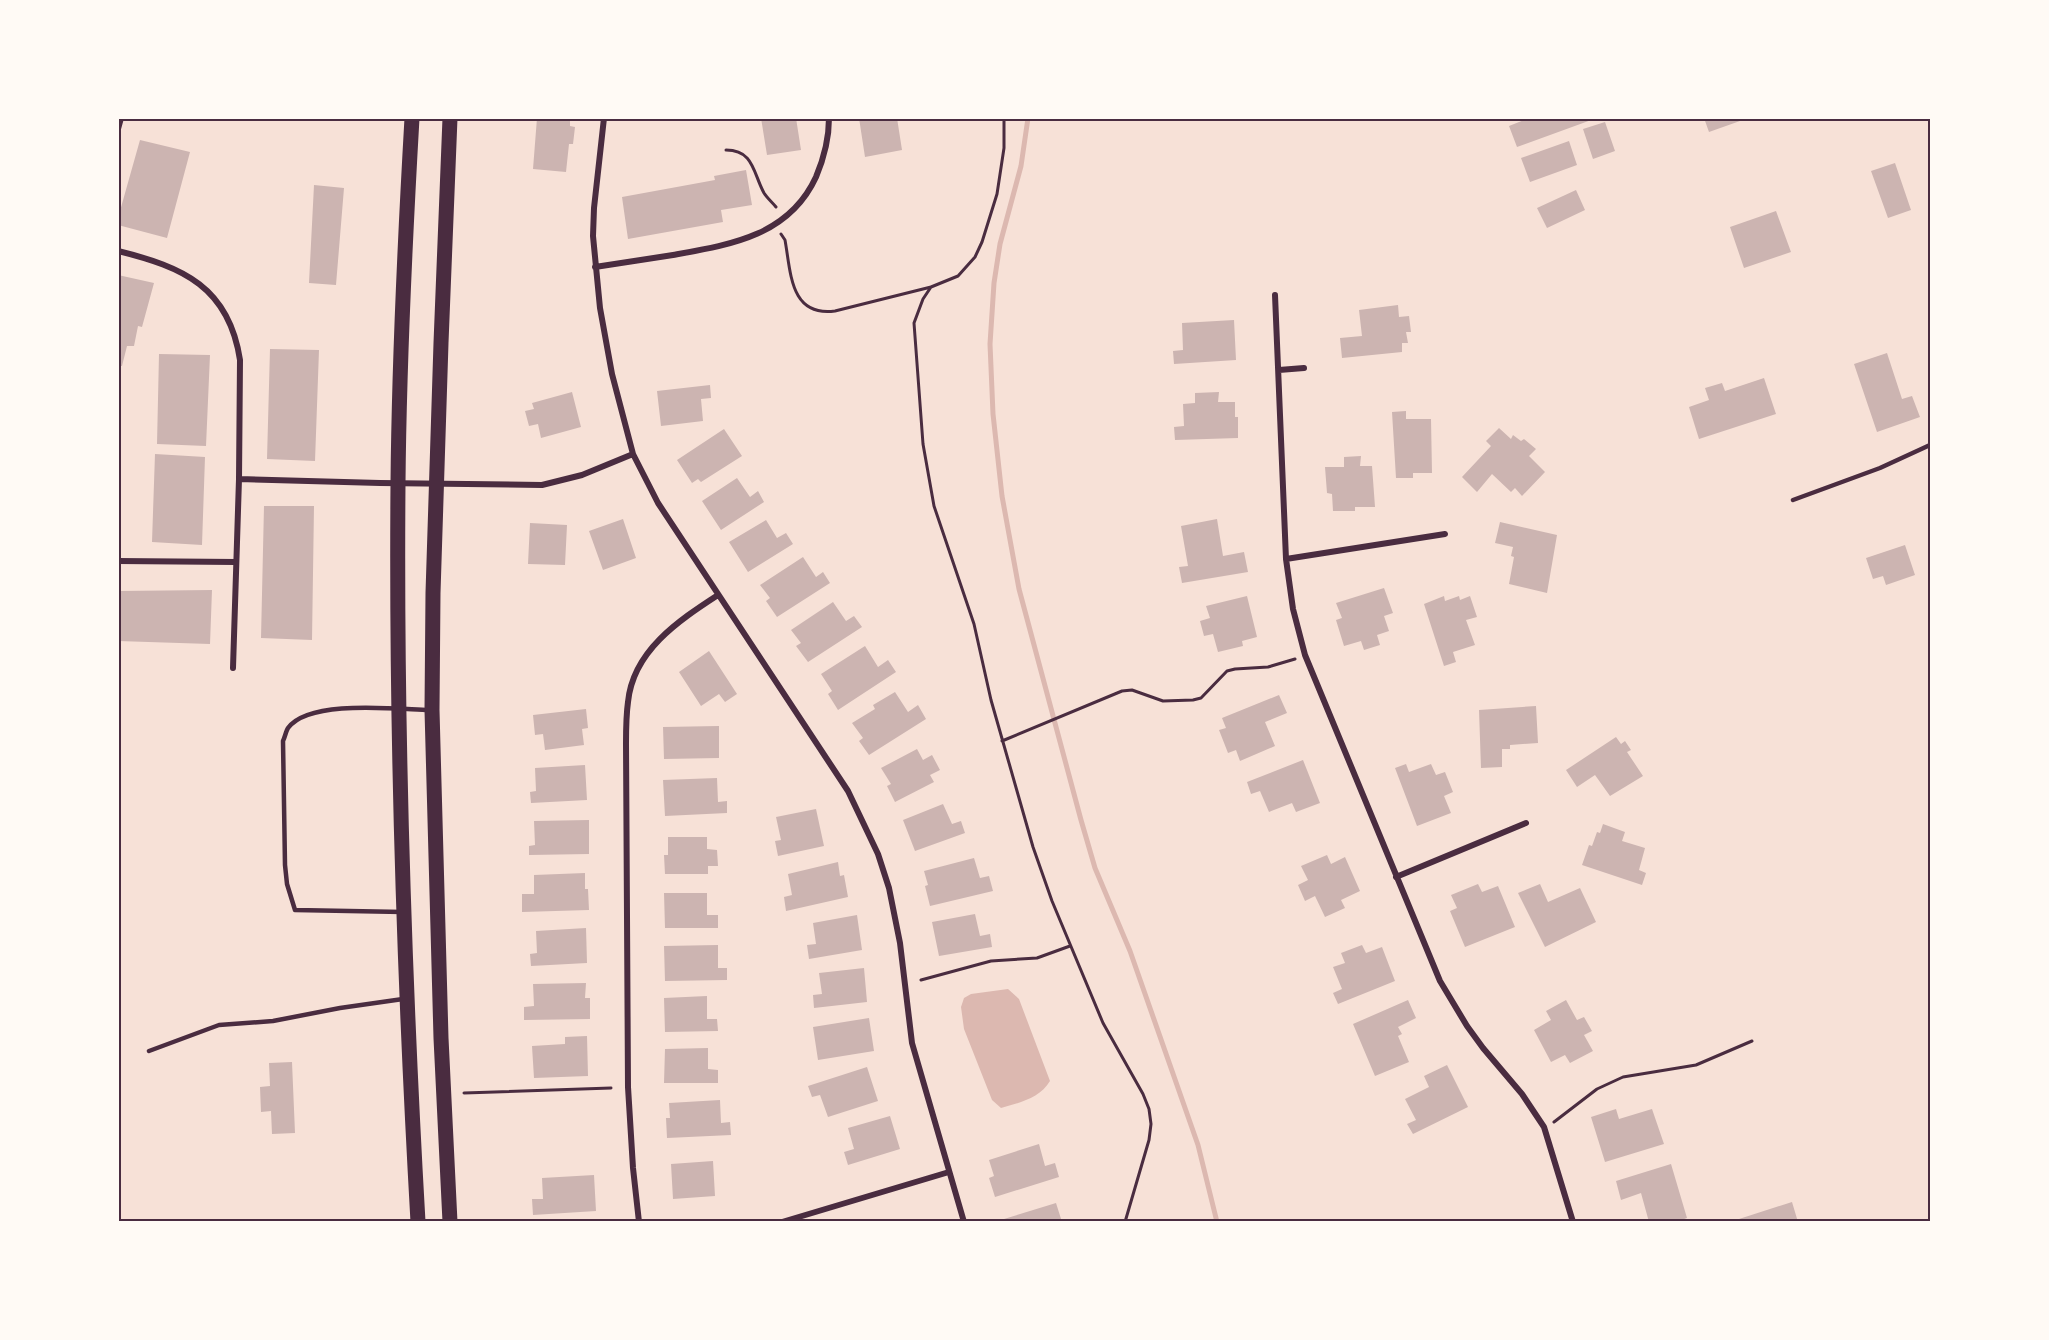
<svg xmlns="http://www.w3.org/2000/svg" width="2049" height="1340" font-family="Montserrat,sans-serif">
	<rect width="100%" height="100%" fill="#f7e1d7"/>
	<!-- water -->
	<path fill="#dcb8b0" d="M1008,989L1019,999L1050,1081C1040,1098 1019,1103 1001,1108L992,1100L964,1029L961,1007L964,998L971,994Z"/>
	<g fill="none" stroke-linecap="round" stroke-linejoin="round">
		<!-- stream -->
		<path stroke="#dcb8b0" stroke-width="5" d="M1028,118L1021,166L1000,244L994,283L990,344L993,414L1002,496L1019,589L1081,820L1095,868L1130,951L1198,1145L1217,1222"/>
	</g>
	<!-- building -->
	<path fill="#ccb4b1" d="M537,118H570V126L575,127L573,144H569L566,172L533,169Z
		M761,118H796L801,150L767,155Z
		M859,118H897L902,150L865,157Z
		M1529,118H1594V119L1517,147L1509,126Z
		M1704,118H1739L1740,121L1709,132Z
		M1605,122L1615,151L1593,159L1583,129Z
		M140,140L190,152L167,238L118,225V218Z
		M1569,141L1577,165L1530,182L1521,158Z
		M1895,163L1911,210L1888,218L1871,171Z
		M746,170L752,205L721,210L723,222L628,239L622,197L715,180L714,176Z
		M314,185L344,188L336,285L309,283Z
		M1576,190L1585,210L1547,228L1537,208Z
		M1776,211L1791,252L1744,268L1730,227Z
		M118,275L154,283L142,327L138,326L134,346H127L122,366H118Z
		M1398,305L1399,317L1409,316L1411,332H1406L1408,343H1402V352L1342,358L1340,338L1362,336L1359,310Z
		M1234,320L1236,360L1174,364L1173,351L1183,350L1182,323Z
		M270,349L319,350L315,461L267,459Z
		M1887,353L1902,399L1912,396L1920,417L1877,432L1854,364Z
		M159,354L210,355L206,446L157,444Z
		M1764,378L1776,414L1699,439L1689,407L1709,400L1705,388L1722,383L1725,391Z
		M710,385L711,398L701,399L703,421L661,426L657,391Z
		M572,392L581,427L541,438L538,424L529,426L525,411L534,409L532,403Z
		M1219,392L1218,402H1235V417H1238V438L1175,440L1174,427L1184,426L1183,404L1195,403V393Z
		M1406,411V419H1431L1432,473H1413V478H1396L1392,412Z
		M1499,428L1511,439L1513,435L1521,441L1524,439L1536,449L1529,456L1545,472L1522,496L1515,488L1511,492L1492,474L1477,492L1462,477L1491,446L1486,441Z
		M724,429L742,456L701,482L698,479L692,483L677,460Z
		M155,454L205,457L202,545L152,542Z
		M1361,456L1360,466H1372L1375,507H1355V511H1333L1332,494L1327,493L1325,467H1344V457Z
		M737,478L750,497L758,491L764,502L721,530L702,501Z
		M264,506H314L312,640L261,638Z
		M623,519L636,558L603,570L589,531Z
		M1217,519L1223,556L1244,552L1248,572L1182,583L1179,567L1188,566L1181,526Z
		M766,520L777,538L786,533L793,544L748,572L729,542Z
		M1500,522L1557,535L1547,593L1509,584L1514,557L1511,556L1513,547L1495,543Z
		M530,523L567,525L565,565L528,564Z
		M1905,545L1915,575L1886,585L1883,576L1873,579L1866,558Z
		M803,557L816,577L823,572L830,583L777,617L766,601L770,598L760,585Z
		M1384,588L1393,613L1384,616L1389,631L1377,635L1380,645L1364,650L1361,641L1344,646L1336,620L1342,618L1336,603Z
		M212,590L210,644L118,641V591Z
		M1247,596L1257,637L1242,641L1243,646L1218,652L1213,634L1204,636L1200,621L1210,618L1206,606Z
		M1444,596L1445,601L1459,596L1460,600L1470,596L1477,617L1466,620L1475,645L1453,652L1456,662L1444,666L1424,604Z
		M833,602L846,621L854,616L862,627L808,662L796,646L801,643L791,630Z
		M865,646L878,667L888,660L896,672L838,710L828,694L832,691L821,674Z
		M709,651L737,694L725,702L719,694L701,706L679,672Z
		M895,692L908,712L918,705L926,719L869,755L859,741L863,738L852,723L875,709L873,705Z
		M1279,695L1287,713L1265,722L1275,746L1240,761L1236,750L1228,753L1219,730L1226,728L1222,718Z
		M1536,706L1538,743L1510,745V749H1502V767L1481,768L1479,710Z
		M586,709L588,728L582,729L584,745L545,750L543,734L535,735L533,715Z
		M719,726V758L664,759L663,727Z
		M1616,737L1621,744L1625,741L1631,750L1627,752L1643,776L1610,796L1595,775L1577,787L1566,770Z
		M917,749L923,760L932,755L940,770L930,775L934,782L895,802L887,786L891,784L881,768Z
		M1303,760L1320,803L1296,812L1292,803L1269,812L1260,791L1251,794L1247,782Z
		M1406,764L1409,772L1431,764L1436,775L1445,772L1453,792L1444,796L1451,813L1417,826L1395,768Z
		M585,765L587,800L531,803L530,792L536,791L535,768Z
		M717,778L718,802L727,801V813L665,816L663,780Z
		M943,804L952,824L961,821L965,833L915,851L903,820Z
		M816,809L824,846L778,856L775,841L781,840L776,817Z
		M589,820V854L529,855V846L535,845L534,821Z
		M1603,824L1625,832L1622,841L1645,848L1639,870L1646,873L1642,885L1582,865L1589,845L1592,846L1597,832L1600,833Z
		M668,837H707V849L717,850L718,866H708V874H665L664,855H668Z
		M1327,855L1331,864L1345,857L1360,891L1341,900L1345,908L1325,917L1315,896L1305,901L1298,885L1308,880L1301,866Z
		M974,858L980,878L989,876L993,891L930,906L925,886L928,885L924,871Z
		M838,862L840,876L844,875L848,897L786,911L784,897L792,895L788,874Z
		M585,873V889H588L589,910L522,912V894H534V875Z
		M1478,884L1482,892L1498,886L1515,927L1465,947L1450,911L1457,908L1451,895Z
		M1540,884L1548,902L1580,888L1596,922L1545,947L1518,893Z
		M664,893H707V915H718V928H665Z
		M975,914L980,936L990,934L992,947L939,956L932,922Z
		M857,915L862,950L809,959L807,945L816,944L813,923Z
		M586,928L587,963L531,966L530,954L537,953L536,931Z
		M718,945V968H727V980L665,981L664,946Z
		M1362,945L1366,953L1382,947L1395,981L1338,1004L1333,993L1342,989L1333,967L1345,963L1341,953Z
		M864,968L867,1002L814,1008L813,995L822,994L819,973Z
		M586,983L585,998H590V1019L524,1020V1007L534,1006L533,984Z
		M707,996V1019H717L718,1031L665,1032L664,998Z
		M1408,1000L1416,1018L1398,1027L1402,1034L1398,1036L1409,1062L1375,1076L1353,1024Z
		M1566,1000L1577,1020L1584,1017L1592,1031L1584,1035L1593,1051L1570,1063L1565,1055L1551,1062L1534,1030L1551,1020L1546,1011Z
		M869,1018L874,1051L818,1060L813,1027Z
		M587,1036L588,1076L534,1078L532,1046L565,1044V1037Z
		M708,1048V1069L718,1070V1083H664L665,1049Z
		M292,1062L295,1133L272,1134L271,1111L261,1112L260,1087L270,1086L269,1063Z
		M1447,1065L1468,1107L1413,1134L1407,1124L1416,1120L1405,1099L1429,1087L1424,1076Z
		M867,1067L878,1101L828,1117L820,1095L812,1097L808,1086Z
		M720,1100L721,1123L730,1122L731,1135L667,1138L666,1118H670L669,1103Z
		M1616,1109L1619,1119L1652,1109L1664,1144L1605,1162L1591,1117Z
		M890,1116L900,1149L848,1165L844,1152L854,1149L848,1128Z
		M1039,1144L1045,1166L1055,1163L1059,1177L995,1197L989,1178L994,1176L989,1160Z
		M713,1161L715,1196L673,1199L671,1164Z
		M1671,1164L1687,1218L1676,1222H1649L1641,1193L1621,1200L1616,1181Z
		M594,1175L596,1211L533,1215L532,1199H543L542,1178Z
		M1792,1202L1798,1222H1740L1739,1219Z
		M1056,1203L1062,1222H1005L1004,1219Z"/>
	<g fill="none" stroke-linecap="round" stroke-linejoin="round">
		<!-- path -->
		<path stroke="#4a2c40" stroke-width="3" d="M1004,118V148L997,194L982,242L975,257L958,276L931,287L923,299L914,323L923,444L934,506L974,624L991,700L1033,847L1052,901L1103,1023L1143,1094L1149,1109L1151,1124L1149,1140L1125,1222
			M726,150C754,150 753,173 764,193C767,198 773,203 776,207
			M781,234L785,240C791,273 790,317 835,311L931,287
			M1002,741L1122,691L1132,690L1163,701L1193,700L1201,698L1227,671L1235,669L1268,667L1295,659
			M921,980L991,961L1037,958L1070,946
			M464,1093L611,1088
			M1554,1122L1597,1089L1623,1077L1696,1065L1752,1041"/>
		<!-- service -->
		<path stroke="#4a2c40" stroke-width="4.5" d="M1793,500L1880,468L1930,445
			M403,912L295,910L287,884L285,865L283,741C285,737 286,731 288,728C309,699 396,709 429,710
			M149,1051L219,1025L273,1021L340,1008L403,999"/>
		<!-- minor -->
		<path stroke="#4a2c40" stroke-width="6" d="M604,118L594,208L593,236L600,308L612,374L633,454L658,503L848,791L878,854L889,888L900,943L912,1043L964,1222
			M118,129L121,118
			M118,251C183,267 229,287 240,360L239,479L233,668
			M595,267C621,263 647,259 673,255C730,245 789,236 816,177C824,158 829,139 829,118
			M1275,295L1286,559L1293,609L1305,655L1440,981L1467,1026L1483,1048L1522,1094L1544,1127L1573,1222
			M1279,370L1304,368
			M239,479L380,483L542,485L582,475L633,454
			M1286,559L1445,534
			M118,561L236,562
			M1396,877L1526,823
			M639,1222L633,1168L628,1087L626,744C626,730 626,716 628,702C633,651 678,621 718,595
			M782,1222L949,1172"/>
		<!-- primary -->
		<path stroke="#4a2c40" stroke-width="15" d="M412,118C405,240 399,362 398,484C396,730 404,976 418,1222
			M450,118L441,343L433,593L432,710L441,1038L450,1222"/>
	</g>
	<!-- border -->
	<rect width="2049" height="1340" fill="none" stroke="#fffaf5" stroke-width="240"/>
	<rect x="120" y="120" width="1809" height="1100" fill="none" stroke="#4a2c40" stroke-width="2"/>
</svg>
